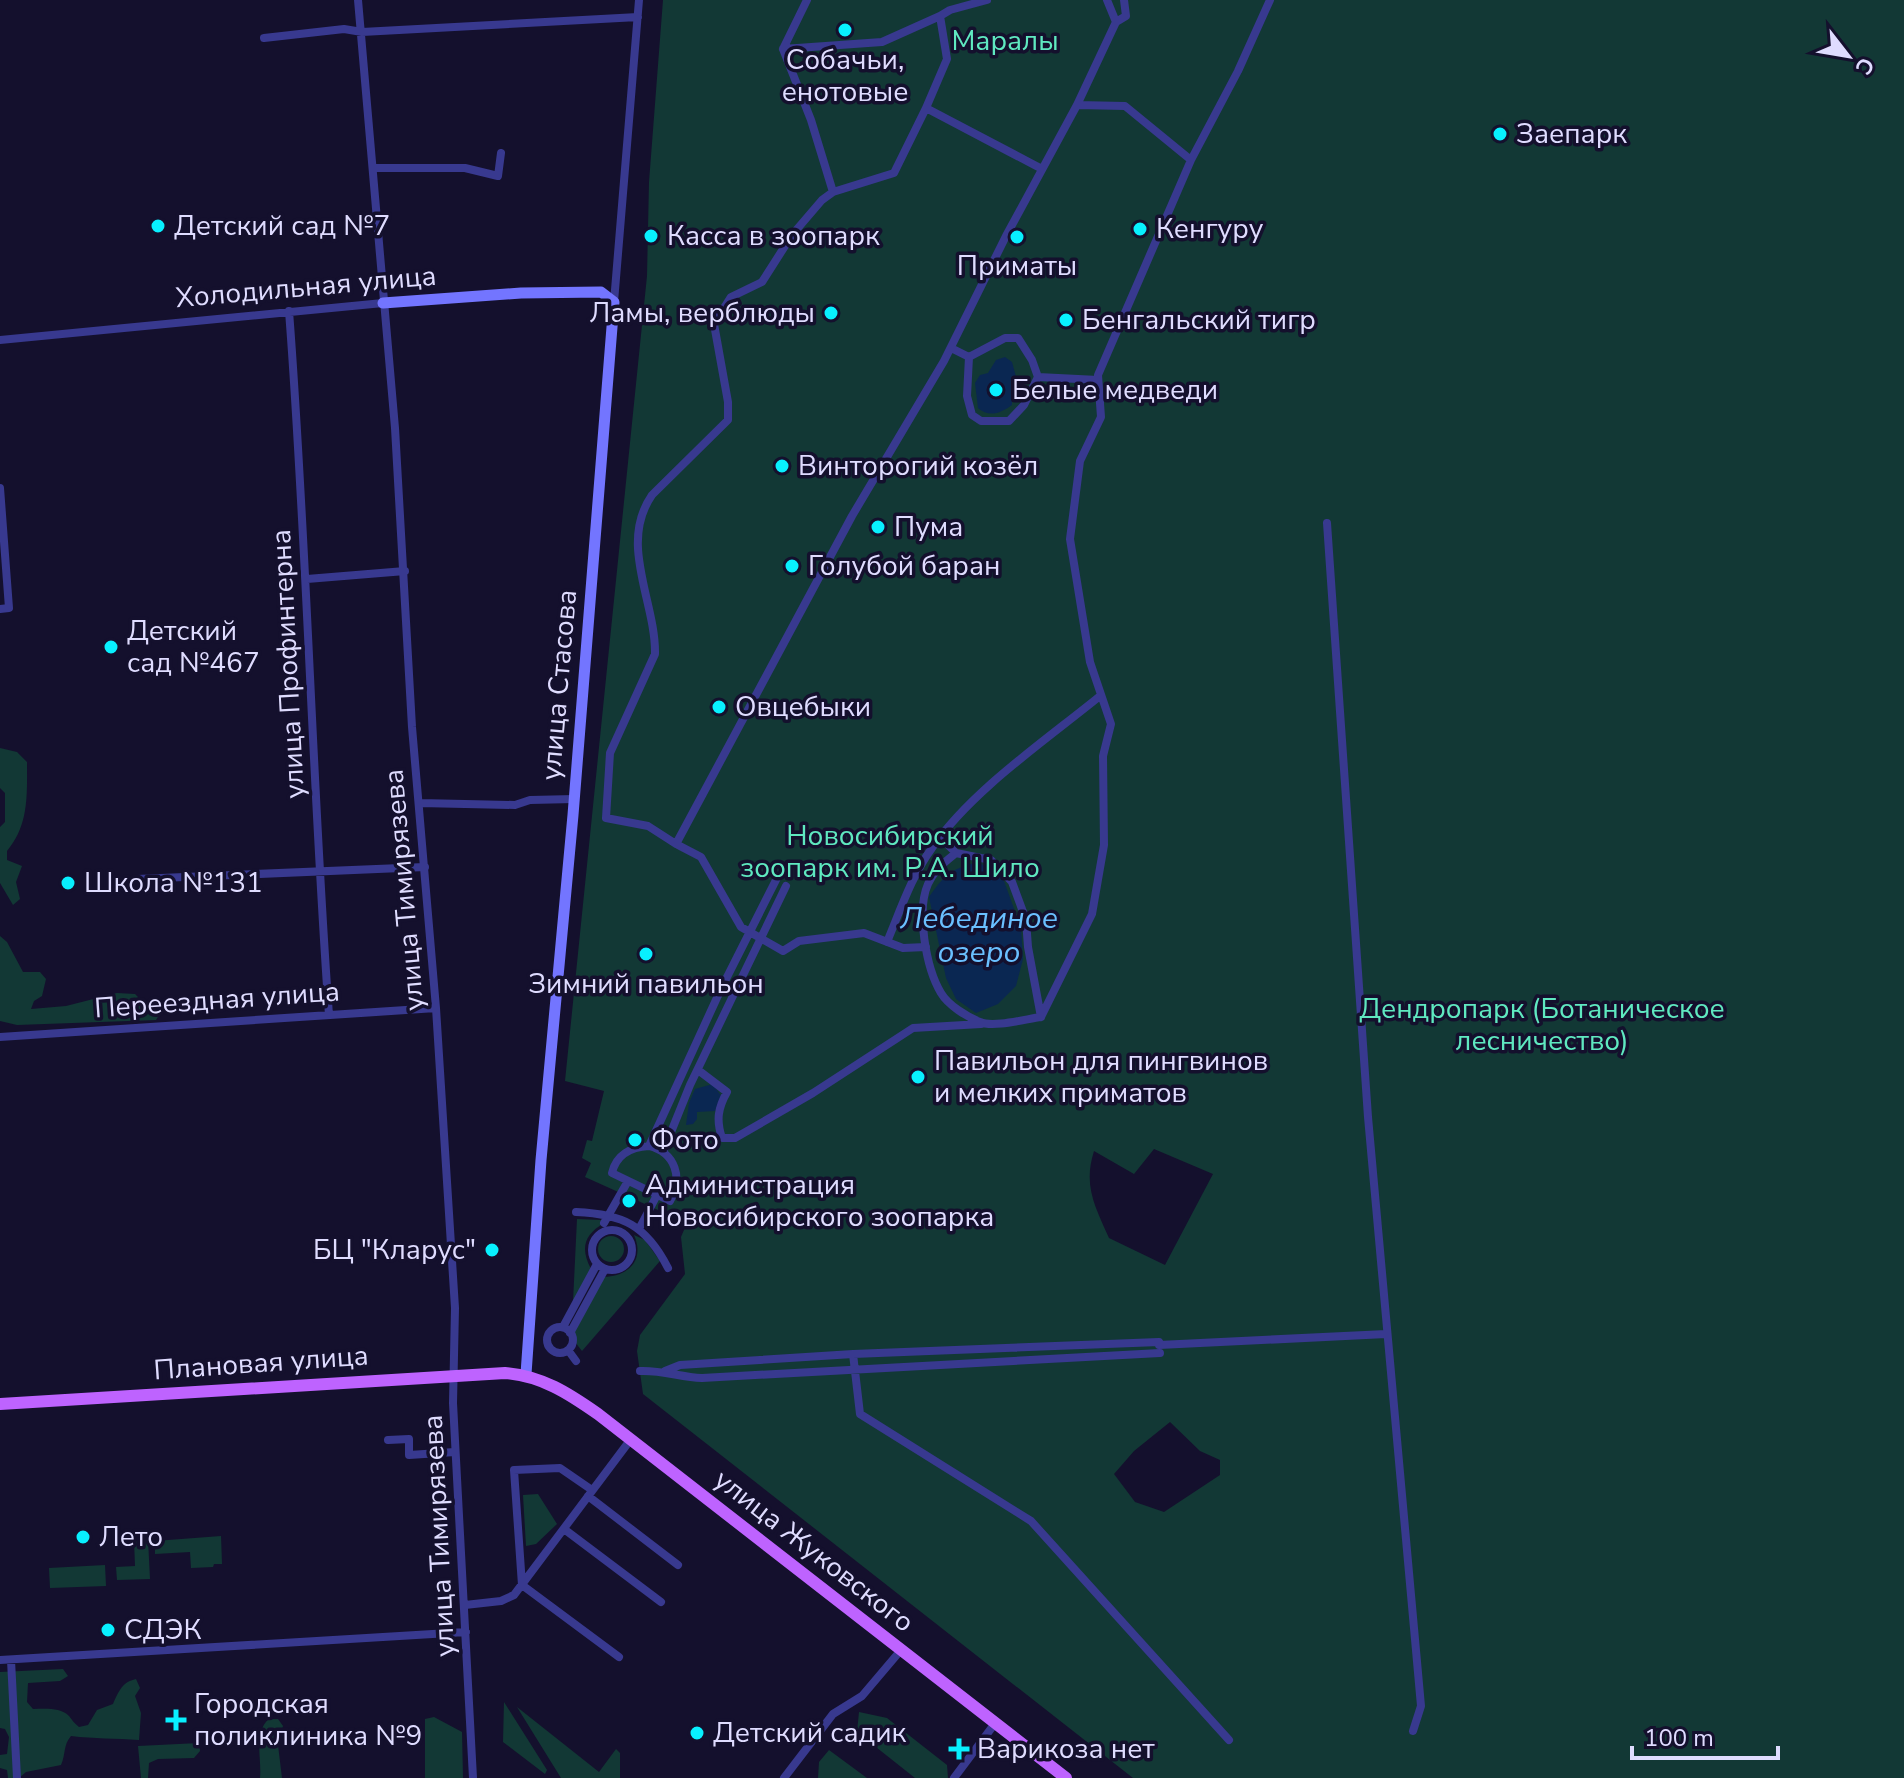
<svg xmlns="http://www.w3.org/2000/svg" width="1904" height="1778" font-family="'Nunito Sans',sans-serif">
	<rect width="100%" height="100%" fill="#14102d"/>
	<!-- green -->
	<path fill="#123835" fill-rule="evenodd" d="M663,0H1904V1778H1133L643,1394L637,1351L640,1335L685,1274L681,1237L687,1223L585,1177L591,1163L582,1158L587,1140L592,1141L604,1091L565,1081L647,276L649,182ZM1154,1149L1213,1174L1165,1265L1109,1238C1095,1206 1083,1186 1094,1151L1134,1174ZM1170,1422L1200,1451L1220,1460V1475L1164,1512L1135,1502L1114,1474L1134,1451Z
		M0,748L17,752L27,762C27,795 29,825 7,851V860L22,866L16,882L20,899L13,905L0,883V827L5,822V793L0,788Z
		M0,936L7,942L23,972H40L46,979L42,996L34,1001L31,1009L66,1006L117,993L135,994L146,1005L161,1012L156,1020L17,1025L0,1021Z
		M577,1219L601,1220L604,1223C584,1235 580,1248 591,1269L573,1302Z
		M634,1235L645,1240L660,1261L582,1351L575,1342V1330L604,1277C629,1276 645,1260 634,1235Z
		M598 1249a13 13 0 1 1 26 0a13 13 0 1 1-26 0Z
		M538,1494L557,1524L536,1544L526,1546L523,1495Z
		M221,1536L222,1564H214L213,1567L191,1568L190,1552L155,1554V1541Z
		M148,1539L150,1579L117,1580L116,1567L135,1566L134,1540Z
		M105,1565L106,1586L50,1588L49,1568Z
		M63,1669L68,1676L60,1681L28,1683L27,1702L33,1709C45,1709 60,1707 69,1716C72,1720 75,1724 79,1727L88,1725L97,1710L113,1704C119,1691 122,1682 136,1679L140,1688L135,1696L141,1713L139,1740C116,1738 94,1739 71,1736C63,1745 66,1754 61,1765L26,1772L19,1778H8L7,1770L0,1768V1755L7,1754L9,1737L5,1729L0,1728V1672Z
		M504,1702L547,1770L545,1774L503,1742Z
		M517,1707L599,1772L616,1749L620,1753V1778H561Z
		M859,1712L887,1718L947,1765L948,1778H915L857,1732Z
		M434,1717L462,1732L463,1778H425V1719Z
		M269,1719H278L283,1726L278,1745L282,1778H260C262,1759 253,1732 269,1719Z
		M199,1743L200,1751L194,1758L158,1759L149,1763L148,1778H141L138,1746Z
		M829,1750L867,1778H818L819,1762Z"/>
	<!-- water -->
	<path fill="#0a2752" d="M1005,357L1012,362L1018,384L1012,396V405C1001,413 989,418 978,408L975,383L980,375L988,373L996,360Z
		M979,862L1004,881L1021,928L1023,959L1016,986L998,1004L976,1013L956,999L946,978L929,897C946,873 951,869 979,862Z
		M713,1084L721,1096L715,1111L697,1112V1119L693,1124L686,1125L689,1103L695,1089Z"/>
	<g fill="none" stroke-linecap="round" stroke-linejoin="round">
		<!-- street -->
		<path stroke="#38398f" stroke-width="8" d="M358,0L395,428L412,727L436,1008L455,1308L453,1403L473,1778
			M987,0L950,10L940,16L947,59L926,108L1042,169
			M1107,0L1116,22
			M264,38L344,29L362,32L638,17
			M783,49L882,42L940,16
			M783,49L811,120L833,192
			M783,49L807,0
			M1191,160L1238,71L1270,0
			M373,168H465L498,176L501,153
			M614,302L639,0
			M289,311C307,546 312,781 329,1015
			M0,340L383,303
			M951,348L969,357L1005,338H1018L1032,360L1038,377L1024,405L1009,421H981L972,415L967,396L969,357
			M1038,377L1098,380
			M0,488L9,608L0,609
			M1327,523L1368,1117L1421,1706L1413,1731
			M307,579L405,571
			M420,803L515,805L530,800L574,799
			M940,837L956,853
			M676,844L648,826L606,818L610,753L655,654C656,602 618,544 652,495L728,420V402L714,324L731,297L762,282L792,235L822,200L833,192L894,173L926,108
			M956,853L991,860L1012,882L1026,920L1028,947L1041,1017C1026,1019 993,1028 980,1022C967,1017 948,1005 941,993C926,968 916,911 928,884C934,870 945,862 956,853Z
			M137,879L425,867
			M887,942C900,911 912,875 932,848C971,791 1046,740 1100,696
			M926,947L903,948L864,933L799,941L783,951L741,927L701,857L676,844L852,516L944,361L1006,236L1077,105L1116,22L1126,16L1124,0
			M1041,1017L1092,914L1104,845L1103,756L1111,724L1090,662L1070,539L1080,461L1101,417L1098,375L1191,160L1125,106L1077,105
			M0,1037L436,1008
			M698,1070L727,1092C718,1108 716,1120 722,1138H735L813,1093L913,1028L981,1024
			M649,1146L721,989L778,876
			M649,1146C676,1153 683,1178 670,1201L612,1173C616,1155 631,1147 649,1146Z
			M663,1152L690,1085L786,886
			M576,1212C623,1214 646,1225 668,1268
			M604,1223L628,1181
			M639,1229L657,1195
			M592 1250a20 20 0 1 1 40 0a20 20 0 1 1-40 0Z
			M563,1327L597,1264
			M547 1340a13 13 0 1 1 26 0a13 13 0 1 1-26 0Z
			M570,1333L605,1269
			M1159,1345L1386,1334
			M568,1350L576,1361
			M853,1354L1159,1342
			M640,1371C662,1370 680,1377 702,1378L1160,1353
			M665,1371L680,1365L853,1354L860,1414L1031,1521L1229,1740
			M388,1440L409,1439V1455L455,1452
			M592,1490L560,1468L514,1470L522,1585L619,1657
			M588,1496L678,1565
			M564,1529L661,1602
			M465,1605L501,1601L514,1595L631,1439
			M0,1660L466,1632
			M11,1660L17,1778
			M784,1778L833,1714L862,1696L901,1650
			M954,1778L996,1722"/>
		<!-- secondary -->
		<path stroke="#7375ff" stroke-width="11" d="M383,303L521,293L601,292L614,302L573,815L541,1160L526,1374"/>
		<!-- primary -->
		<path stroke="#be63ff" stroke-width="12" d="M0,1404L505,1373C542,1376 568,1393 598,1414L1066,1778"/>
	</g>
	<!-- markers -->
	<g fill="#08f0ff" stroke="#14102d" stroke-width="3">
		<circle cx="845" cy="30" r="8"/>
		<circle cx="1500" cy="134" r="8"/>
		<circle cx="158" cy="226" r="8"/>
		<circle cx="1140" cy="229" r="8"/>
		<circle cx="651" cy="236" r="8"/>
		<circle cx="1017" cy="237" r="8"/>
		<circle cx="831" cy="313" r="8"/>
		<circle cx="1066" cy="320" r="8"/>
		<circle cx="996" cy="390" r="8"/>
		<circle cx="782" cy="466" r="8"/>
		<circle cx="878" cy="527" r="8"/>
		<circle cx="792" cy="566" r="8"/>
		<circle cx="111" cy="647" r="8"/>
		<circle cx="719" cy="707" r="8"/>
		<circle cx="68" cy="883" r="8"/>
		<circle cx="646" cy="954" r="8"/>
		<circle cx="918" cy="1077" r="8"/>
		<circle cx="635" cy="1140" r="8"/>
		<circle cx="629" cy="1201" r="8"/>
		<circle cx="492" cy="1250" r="8"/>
		<circle cx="83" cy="1537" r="8"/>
		<circle cx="108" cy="1630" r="8"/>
		<path d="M172 1708h8v8h8v8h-8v8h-8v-8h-8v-8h8z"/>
		<circle cx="697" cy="1733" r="8"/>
		<path d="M955 1737h8v8h8v8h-8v8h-8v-8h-8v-8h8z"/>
	</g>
	<g text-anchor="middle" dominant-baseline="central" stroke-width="7" stroke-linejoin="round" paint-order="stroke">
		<!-- park labels -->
		<g font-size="28" fill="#5fe8c0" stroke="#14102d">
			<text x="1005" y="41">Маралы</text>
			<text x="890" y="836">Новосибирский<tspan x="890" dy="32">зоопарк им. Р.А. Шило</tspan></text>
			<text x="1542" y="1009">Дендропарк (Ботаническое<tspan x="1542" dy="32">лесничество)</tspan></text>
		</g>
		<!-- poi labels -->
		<g font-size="28" fill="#dfdcff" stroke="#14102d" text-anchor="start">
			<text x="845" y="60" text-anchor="middle">Собачьи,<tspan x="845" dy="32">енотовые</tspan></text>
			<text x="1516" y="134">Заепарк</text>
			<text x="174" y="226">Детский сад №7</text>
			<text x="1156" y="229">Кенгуру</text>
			<text x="667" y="236">Касса в зоопарк</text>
			<text x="1017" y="266" text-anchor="middle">Приматы</text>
			<text x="815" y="313" text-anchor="end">Ламы, верблюды</text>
			<text x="1082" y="320">Бенгальский тигр</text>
			<text x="1012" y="390">Белые медведи</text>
			<text x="798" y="466">Винторогий козёл</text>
			<text x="894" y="527">Пума</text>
			<text x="808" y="566">Голубой баран</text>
			<text x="127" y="631">Детский<tspan x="127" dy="32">сад №467</tspan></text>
			<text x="735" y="707">Овцебыки</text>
			<text x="84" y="883">Школа №131</text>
			<text x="646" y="984" text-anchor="middle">Зимний павильон</text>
			<text x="934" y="1061">Павильон для пингвинов<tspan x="934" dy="32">и мелких приматов</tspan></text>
			<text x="651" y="1140">Фото</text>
			<text x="645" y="1185">Администрация<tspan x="645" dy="32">Новосибирского зоопарка</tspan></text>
			<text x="476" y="1250" text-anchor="end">БЦ "Кларус"</text>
			<text x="99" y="1537">Лето</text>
			<text x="124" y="1630">СДЭК</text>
			<text x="194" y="1704">Городская<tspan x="194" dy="32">поликлиника №9</tspan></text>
			<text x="713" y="1733">Детский садик</text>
			<text x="977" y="1749">Варикоза нет</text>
		</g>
		<!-- street labels -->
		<g font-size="28" fill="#dfdcff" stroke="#14102d">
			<text transform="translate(306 287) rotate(-5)">Холодильная улица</text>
			<text transform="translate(288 664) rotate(-93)">улица Профинтерна</text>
			<text transform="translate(559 685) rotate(-85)">улица Стасова</text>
			<text transform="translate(404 890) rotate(-95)">улица Тимирязева</text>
			<text transform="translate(217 1000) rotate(-4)">Переездная улица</text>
			<text transform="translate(261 1363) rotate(-4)">Плановая улица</text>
			<text transform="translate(439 1536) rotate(-93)">улица Тимирязева</text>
			<text transform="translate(814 1551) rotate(38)">улица Жуковского</text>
		</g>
		<!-- water labels -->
		<g font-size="30" font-style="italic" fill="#6ac0ff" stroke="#14102d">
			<text x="979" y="918">Лебединое<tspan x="979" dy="34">озеро</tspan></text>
		</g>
	</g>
	<!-- north arrow -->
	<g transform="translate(1848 56) rotate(121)" stroke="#14102d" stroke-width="6" paint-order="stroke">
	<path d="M0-6L14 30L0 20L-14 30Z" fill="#dfdcff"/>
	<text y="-12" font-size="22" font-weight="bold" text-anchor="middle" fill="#dfdcff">С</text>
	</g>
	<!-- scale -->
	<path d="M1632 1746v12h146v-12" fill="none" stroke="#dfdcff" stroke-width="4"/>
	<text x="1644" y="1746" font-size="24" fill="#dfdcff" stroke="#14102d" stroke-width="6" paint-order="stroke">100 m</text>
</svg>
